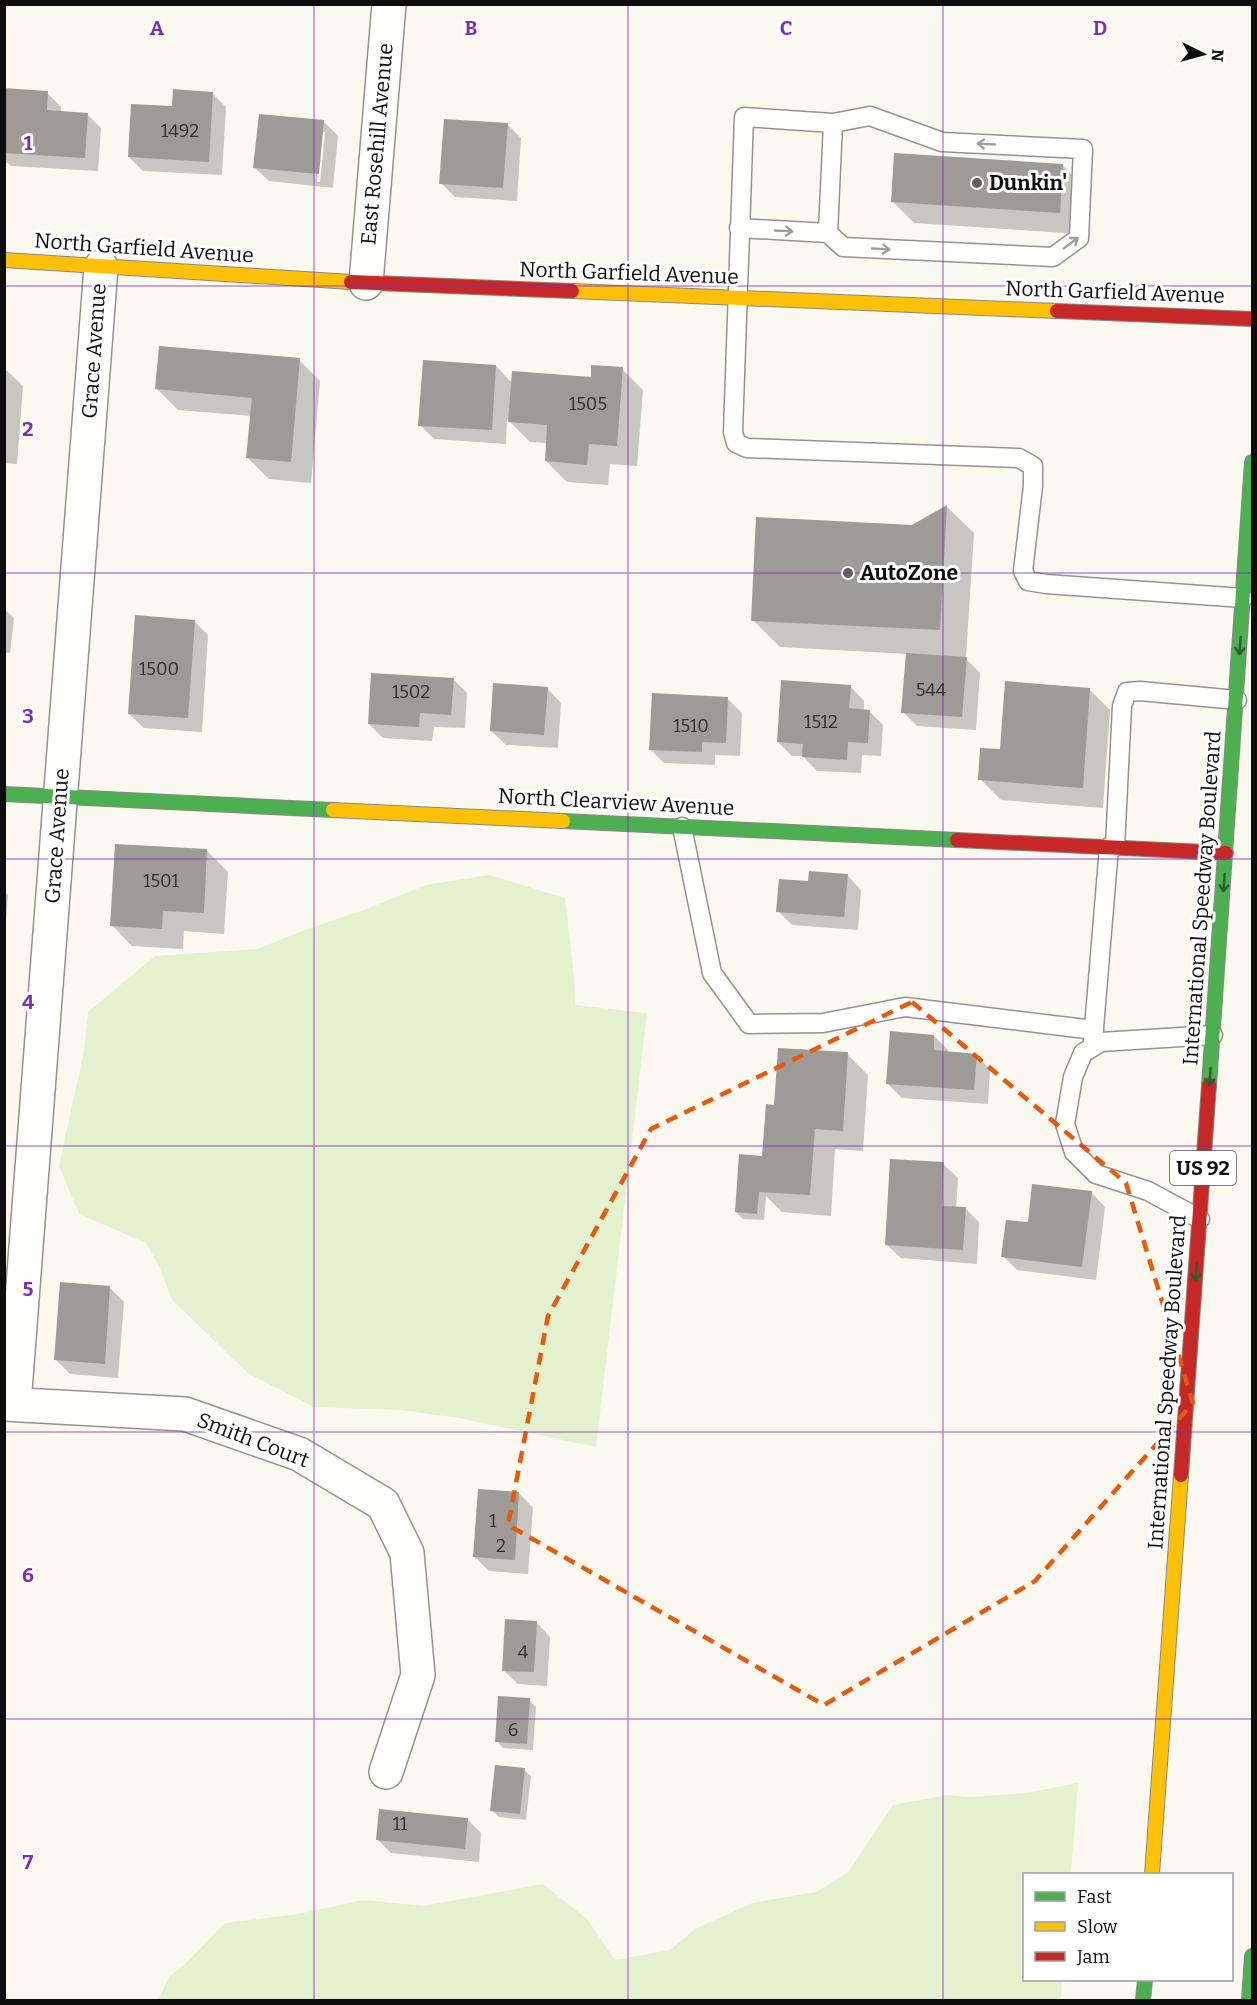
<svg xmlns="http://www.w3.org/2000/svg" width="1257" height="2005" font-family="Bitter,serif">
	<rect width="100%" height="100%" fill="#fbf8f0"/>
	<!-- green -->
	<path fill="#e4f1cf" d="M489,875L565,898L574,976L575,1005L647,1013L596,1447L459,1418L400,1410L314,1407L249,1374L172,1300L160,1268L146,1243L79,1214L59,1166L84,1051L88,1012L155,956L257,949L305,930L361,911L426,885Z
		M1078,1783L1071,1874H1024V1980H1062L1061,2000H158L169,1977L186,1963L225,1923L298,1914L363,1900L424,1906L543,1884L587,1919L615,1960L670,1950L695,1929L752,1903L816,1892L848,1872L893,1805L948,1795L971,1797L1026,1793Z"/>
	<!-- shadow -->
	<path fill="#0003" fill-rule="evenodd" d="M4,90L47,93L61,107V113L87,114L101,128L98,171L11,166L4,160Z
		M212,93L226,107L222,175L143,171L129,157Z
		M324,122L338,136L333,188L269,181L254,167ZM322,132H325L320,182H317Z
		M507,124L521,138L517,201L455,197L441,183Z
		M1063,166L1084,187L1081,234L914,223L893,202Z
		M299,360L320,381L311,483L269,479L248,458L252,416L178,410L157,389Z
		M496,366L512,383L592,378L622,369L643,390L637,466L610,464L608,485L567,482L546,461L548,443L530,442L507,419L506,444L434,439L420,425Z
		M4,368L23,386L17,464L4,463Z
		M947,507L974,533L966,657H964L980,673L976,730L917,726L903,712L908,654L780,647L753,620Z
		M4,609L14,618L10,653L4,652Z
		M194,621L208,635L202,732L144,728L129,714Z
		M453,679L467,693L465,728L434,727L432,741L383,738L369,724Z
		M850,686L864,701V711H869L883,725L881,756L862,755L861,773L817,771L803,756H792L778,742Z
		M547,688L561,703L558,748L506,745L491,731Z
		M1089,689L1110,710L1103,808L1001,800L980,779Z
		M728,699L742,713L740,756L715,755V765L664,763L650,749Z
		M207,851L228,872L224,934L184,931L183,949L132,946L112,925Z
		M847,875L861,890L858,930L792,925L778,911L809,883Z
		M4,892L8,895L4,947Z
		M934,1036L948,1050V1053L976,1055L990,1069L988,1104L902,1098L888,1084Z
		M847,1054L868,1075L863,1151L835,1149L831,1216L782,1212L766,1196L764,1220L743,1219L736,1212L764,1157L776,1107Z
		M943,1164L958,1178L956,1208H965L979,1222L977,1264L901,1258L886,1244Z
		M1091,1192L1105,1207L1096,1280L1017,1270L1003,1256L1029,1224Z
		M110,1288L124,1302L118,1378L70,1374L56,1360Z
		M519,1493L533,1508L528,1574L489,1571L475,1557Z
		M536,1622L550,1637L547,1686L518,1684L503,1670Z
		M529,1700L536,1707L533,1750L503,1748L497,1741Z
		M524,1770L531,1776L526,1820L499,1817L492,1810Z
		M467,1819L481,1833L479,1862L391,1853L377,1839Z"/>
	<!-- building -->
	<path fill="#9e9b96" d="M4,88L48,91L47,110L88,113L85,158L4,153Z
		M173,89L213,92L209,162L128,157L131,104L172,106Z
		M259,114L324,120L319,174L253,168Z
		M444,119L508,123L503,188L439,184Z
		M894,153L1063,164L1060,213L891,202Z
		M159,346L300,358L291,462L246,458L252,398L155,389Z
		M423,360L496,365L492,430L418,426Z
		M591,365L623,367L617,446L589,444L587,465L545,461L547,425L508,422L512,371L591,377Z
		M947,505L940,630L751,621L756,517L912,525Z
		M135,615L195,620L188,718L128,714Z
		M906,653L967,657L962,717L901,713Z
		M371,673L454,678L451,715L420,713L419,727L368,724Z
		M781,680L851,685L849,708L870,710L868,743L848,742L847,760L802,757L803,744L777,742Z
		M1005,681L1090,688L1083,788L978,780L980,748L1000,749Z
		M493,683L548,687L544,735L490,731Z
		M652,693L728,697L726,743L702,742V752L649,750Z
		M115,844L207,849L204,913L163,911L162,929L110,926Z
		M809,871L848,874L844,917L776,912L779,879L808,881Z
		M890,1031L934,1035V1050L977,1054L974,1090L886,1084Z
		M778,1048L848,1052L843,1131L815,1129L810,1195L759,1192L757,1214L735,1212L739,1154L762,1156L766,1104L774,1105Z
		M890,1159L944,1162L942,1206L966,1207L963,1250L885,1245Z
		M1032,1184L1092,1191L1082,1267L1001,1257L1006,1220L1028,1222Z
		M60,1282L110,1286L105,1364L54,1360Z
		M478,1489L519,1492L515,1560L473,1557Z
		M505,1619L537,1621L534,1672L502,1671Z
		M498,1696L530,1698L527,1744L495,1742Z
		M495,1765L525,1768L520,1814L490,1811Z
		M379,1809L468,1818L465,1849L376,1840Z"/>
	<g fill="none" stroke-linecap="round" stroke-linejoin="round">
		<defs>
			<path id="lane" d="M739,228L828,233L843,247L1053,257L1079,238L1083,149L942,142L870,116L833,123
				M828,233L833,123L744,117L733,432L736,443L747,448L1019,458L1033,466V486L1023,571L1028,581L1046,584L1243,598
				M682,827L712,973L749,1024L823,1023L905,1007L1094,1030
				M1115,847L1122,706L1127,692L1140,691L1237,700
				M1093,1040L1109,847
				M1200,1219L1148,1191L1096,1174L1074,1152L1065,1124L1073,1077L1083,1053L1101,1042L1213,1035"/>
			<path id="street" d="M366,283L389,4
				M4,1404L185,1414L299,1454L383,1504L407,1553L418,1675L386,1772
				M14,1404L101,267"/>
			<path id="fast" d="M4,794L333,810
				M563,821L957,840
				M1209,1085L1252,462
				M1143,2000L1145,1980
				M1249,2000L1252,1956"/>
			<path id="slow" d="M4,260L351,282
				M572,291L1057,311
				M333,810L563,821
				M1152,1874L1181,1475"/>
			<path id="jam" d="M351,282L572,291
				M1057,311L1252,319
				M957,840L1226,853
				M1181,1475L1209,1085"/>
		</defs>
		<!-- lane casing -->
		<use href="#lane" stroke="#94938f" stroke-width="21"/>
		<!-- street casing -->
		<use href="#street" stroke="#94938f" stroke-width="36"/>
		<!-- fast casing -->
		<use href="#fast" stroke="#8b8986" stroke-width="16"/>
		<!-- slow casing -->
		<use href="#slow" stroke="#8b8986" stroke-width="16"/>
		<!-- jam casing -->
		<use href="#jam" stroke="#8b8986" stroke-width="16"/>
		<!-- lane -->
		<use href="#lane" stroke="#fefefd" stroke-width="18"/>
		<!-- street -->
		<use href="#street" stroke="#fefefd" stroke-width="33"/>
		<!-- fast -->
		<use href="#fast" stroke="#4caf50" stroke-width="14"/>
		<!-- slow -->
		<use href="#slow" stroke="#ffc107" stroke-width="14"/>
		<!-- jam -->
		<use href="#jam" stroke="#c62828" stroke-width="14"/>
	</g>
	<!-- one-way arrows -->
	<defs><path id="oneway-shaft" d="M-6 0H5M1.5-3L5.5 0L1.5 3" fill="none" stroke-width="1.6" stroke-linecap="round" stroke-linejoin="round" transform="scale(1.5)"/></defs>
	<g stroke="#9e9e9d">
		<use href="#oneway-shaft" transform="translate(986 144) rotate(-177)"/>
		<use href="#oneway-shaft" transform="translate(784 231) rotate(3)"/>
		<use href="#oneway-shaft" transform="translate(1071 243) rotate(-37)"/>
		<use href="#oneway-shaft" transform="translate(881 249) rotate(3)"/>
	</g>
	<g stroke="#2c5e2e">
		<use href="#oneway-shaft" transform="translate(1240 646) rotate(94)"/>
		<use href="#oneway-shaft" transform="translate(1224 883) rotate(94)"/>
		<use href="#oneway-shaft" transform="translate(1210 1077) rotate(94)"/>
		<use href="#oneway-shaft" transform="translate(1196 1272) rotate(94)"/>
	</g>
	<!-- marked area -->
	<path fill="none" stroke="#e8590c" stroke-width="4.5" stroke-dasharray="12 8" stroke-linejoin="round" d="M912,1002L1126,1183L1193,1403L1035,1581L824,1705L508,1525L548,1316L651,1129Z"/>
	<!-- grid -->
	<path fill="none" stroke="#7b2cbf" stroke-width="1.5" stroke-opacity="0.55" d="M314,4V2000M628,4V2000M943,4V2000M4,286H1252M4,573H1252M4,859H1252M4,1146H1252M4,1432H1252M4,1719H1252"/>
	<!-- markers -->
	<g fill="#605f5c" stroke="#fff" stroke-width="2">
		<circle cx="977" cy="183" r="6"/>
		<circle cx="848" cy="573" r="6"/>
	</g>
	<g text-anchor="middle" dominant-baseline="central" stroke-width="6" stroke-linejoin="round" paint-order="stroke">
		<!-- number labels -->
		<g font-size="18" fill="#31302f">
			<text x="180" y="131">1492</text>
			<text x="588" y="404">1505</text>
			<text x="159" y="669">1500</text>
			<text x="931" y="690">544</text>
			<text x="411" y="692">1502</text>
			<text x="821" y="722">1512</text>
			<text x="691" y="726">1510</text>
			<text x="161" y="881">1501</text>
			<text x="493" y="1521">1</text>
			<text x="501" y="1546">2</text>
			<text x="523" y="1652">4</text>
			<text x="513" y="1730">6</text>
			<text x="400" y="1824">11</text>
		</g>
		<!-- shield labels -->
		<rect fill="#fff" stroke="#565656" stroke-width="1.5" x="1170" y="1151" width="66" height="34" rx="4.5"/>
		<g font-size="20" font-weight="bold" fill="#0d0d0d">
			<text x="1203" y="1168">US 92</text>
		</g>
		<!-- street labels -->
		<g font-size="21" fill="#0d0d0d" stroke="#fff">
			<text transform="translate(377 144) rotate(-85)">East Rosehill Avenue</text>
			<text transform="translate(144 248) rotate(4)">North Garfield Avenue</text>
			<text transform="translate(629 273) rotate(2)">North Garfield Avenue</text>
			<text transform="translate(1115 292) rotate(2)">North Garfield Avenue</text>
			<text transform="translate(94 351) rotate(-86)">Grace Avenue</text>
			<text transform="translate(616 802) rotate(3)">North Clearview Avenue</text>
			<text transform="translate(57 836) rotate(-86)">Grace Avenue</text>
			<text transform="translate(1202 898) rotate(-86)">International Speedway Boulevard</text>
			<text transform="translate(1167 1382) rotate(-86)">International Speedway Boulevard</text>
			<text transform="translate(253 1440) rotate(21)">Smith Court</text>
		</g>
		<!-- poi labels -->
		<g font-size="21" font-weight="bold" fill="#0d0d0d" stroke="#fff" text-anchor="start">
			<text x="989" y="183">Dunkin'</text>
			<text x="860" y="573">AutoZone</text>
		</g>
	</g>
	<g font-size="20" text-anchor="middle" font-weight="bold" fill="#7b2cbf" stroke="#fff" stroke-width="6" stroke-linejoin="round" paint-order="stroke">
		<text x="157" y="35">A</text>
		<text x="471" y="35">B</text>
		<text x="786" y="35">C</text>
		<text x="1100" y="35">D</text>
		<text x="28" y="150">1</text>
		<text x="28" y="436">2</text>
		<text x="28" y="723">3</text>
		<text x="28" y="1009">4</text>
		<text x="28" y="1296">5</text>
		<text x="28" y="1582">6</text>
		<text x="28" y="1869">7</text>
	</g>
	<!-- border -->
	<rect width="1257" height="2005" fill="none" stroke="#0d0d0d" stroke-width="12"/>
	<!-- legend -->
	<rect x="1023" y="1873" width="210" height="108" fill="#ffffff" stroke="#9e9e9e" stroke-width="1.5"/>
	<rect x="1035" y="1892" width="30" height="9" fill="#4caf50" stroke="#9e9e9e" stroke-width="1.5"/>
	<text x="1077" y="1903" font-size="18" fill="#0d0d0d">Fast</text>
	<rect x="1035" y="1922" width="30" height="9" fill="#ffc107" stroke="#9e9e9e" stroke-width="1.5"/>
	<text x="1077" y="1933" font-size="18" fill="#0d0d0d">Slow</text>
	<rect x="1035" y="1952" width="30" height="9" fill="#c62828" stroke="#9e9e9e" stroke-width="1.5"/>
	<text x="1077" y="1963" font-size="18" fill="#0d0d0d">Jam</text>
	<!-- north arrow -->
	<g transform="translate(1203 54) rotate(95)" stroke="#ffffff" stroke-width="4.5" paint-order="stroke">
	<path d="M0-4.5L10 22L0 15L-10 22Z" fill="#0d0d0d"/>
	<text y="-9" font-size="16" font-weight="bold" text-anchor="middle" fill="#0d0d0d">N</text>
	</g>
</svg>
